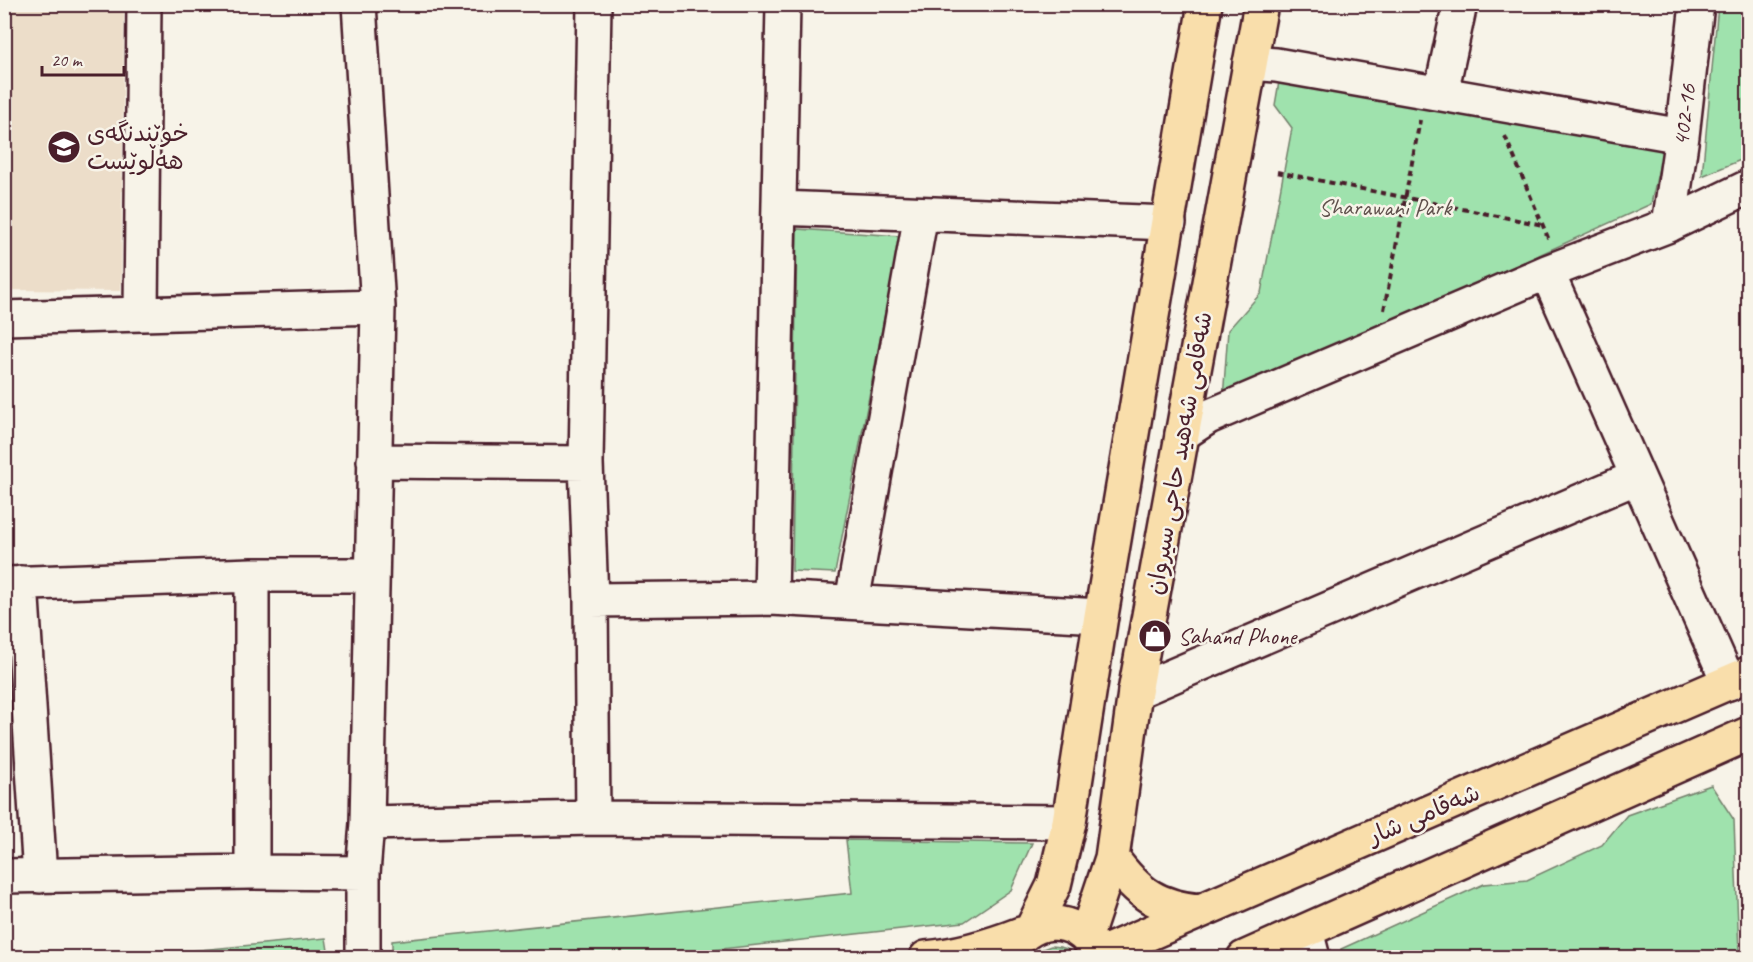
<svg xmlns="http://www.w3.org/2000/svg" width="1753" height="962" font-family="Caveat,'Playpen Sans Arabic',sans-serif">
	<rect width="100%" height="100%" fill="#f7f3e8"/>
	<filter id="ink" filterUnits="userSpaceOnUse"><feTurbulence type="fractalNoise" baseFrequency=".0167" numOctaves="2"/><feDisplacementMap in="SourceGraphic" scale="12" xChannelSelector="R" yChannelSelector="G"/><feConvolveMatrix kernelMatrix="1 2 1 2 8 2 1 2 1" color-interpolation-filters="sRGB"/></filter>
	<g filter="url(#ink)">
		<!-- built -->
		<path fill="#ecddc9" d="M5,4L124,5L121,291L5,290Z"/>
		<!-- green -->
		<path fill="#9fe2ad" stroke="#74806c" stroke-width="1.5" d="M1718,5H1748V157L1702,176Z
			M1280,76L1663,150L1651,204L1223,399L1228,330L1261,293L1292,128L1275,105Z
			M797,229L900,236L835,573L792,571Z
			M1711,785L1734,820L1739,953L1704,958L1342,957L1341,949L1484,884L1527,880L1602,845L1627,815Z
			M846,840L1032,843L1011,890L964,922L650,957H392V941L852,893Z
			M326,938L329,957H125Z
			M1051,946C1063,947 1069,948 1076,957H1033L1040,950Z"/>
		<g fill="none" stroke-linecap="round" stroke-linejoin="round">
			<defs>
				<path id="minor" d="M359,4L378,307L367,823L363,873V958
					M1250,63L1276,65L1682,136
					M1441,93L1460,4
					M779,208L1169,223
					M1669,225L1682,136L1697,4
					M1547,272L1729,683
					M141,314L144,4
					M4,318L378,307
					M1182,434L1208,417L1547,272L1669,225L1748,187
					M374,461L586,463
					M252,575V872
					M21,583L40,876
					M4,584L252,575H372
					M771,598L783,4
					M591,600L771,598L1101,616
					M852,602L921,214
					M1135,692L1637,477
					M593,818L591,600L586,463L594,4
					M367,823L593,818L1069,822
					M4,876L252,872L363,873
					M1306,931L1313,958"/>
				<path id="major" d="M1112,858C1138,893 1156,907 1200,911
					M1033,927L1054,885L1069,822L1101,616L1205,4
					M1086,936L1112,858L1135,692L1261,4
					M1099,955L1748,674
					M926,958C960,955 990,946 1021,934
					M1006,958C1026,915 1075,910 1098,953
					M1244,958L1748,734"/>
			</defs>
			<!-- minor casing -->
			<use href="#minor" stroke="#4a1f2b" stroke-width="38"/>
			<!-- major casing -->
			<use href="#major" stroke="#4a1f2b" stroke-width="38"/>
			<!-- path -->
			<path stroke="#4a1f2b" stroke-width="4" stroke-dasharray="6 4.5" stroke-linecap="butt" d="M1505,136L1549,240
				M1277,172L1543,225
				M1384,310L1420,120"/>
			<!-- minor -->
			<use href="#minor" stroke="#f7f3e8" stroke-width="33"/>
			<!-- major -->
			<use href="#major" stroke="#f9deab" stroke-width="33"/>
		</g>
	</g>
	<!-- icons -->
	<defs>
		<symbol id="school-disc" viewBox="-11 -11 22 22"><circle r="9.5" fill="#4a1f2b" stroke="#f7f3e8"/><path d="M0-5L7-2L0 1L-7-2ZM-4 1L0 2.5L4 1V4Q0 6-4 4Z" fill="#fff"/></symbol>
		<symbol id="shop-disc" viewBox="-11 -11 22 22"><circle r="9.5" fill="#4a1f2b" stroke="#f7f3e8"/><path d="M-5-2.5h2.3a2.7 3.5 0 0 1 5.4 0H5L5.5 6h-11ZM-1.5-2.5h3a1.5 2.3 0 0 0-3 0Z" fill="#fff"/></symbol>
	</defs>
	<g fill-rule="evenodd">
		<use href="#school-disc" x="45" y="128" width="38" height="38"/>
		<use href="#shop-disc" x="1136" y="617" width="38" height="38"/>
	</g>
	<g text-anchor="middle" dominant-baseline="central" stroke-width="5" stroke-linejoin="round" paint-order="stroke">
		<!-- street labels -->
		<g font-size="24" fill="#4a1f2b" stroke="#f7f3e8">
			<text transform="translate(1684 115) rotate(-83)">402-16</text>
			<text transform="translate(1179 453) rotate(-80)">شەقامی شەهید حاجی سیروان</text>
			<text transform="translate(1424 814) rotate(-23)">شەقامی شار</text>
		</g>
		<!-- poi labels -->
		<g font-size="24" fill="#4a1f2b" stroke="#f7f3e8" text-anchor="start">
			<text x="87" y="133">خوێندنگەی<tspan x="87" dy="28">هەڵوێست</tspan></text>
			<text x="1178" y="636">Sahand Phone</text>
		</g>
		<!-- park labels -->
		<g font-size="24" fill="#5f504c" stroke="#f7f3e8">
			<text x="1385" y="207">Sharawani Park</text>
		</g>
	</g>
	<!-- margin -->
	<rect width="1753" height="962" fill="none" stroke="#f7f3e8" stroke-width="24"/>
	<rect x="12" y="12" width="1729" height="938" fill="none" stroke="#4a1f2b" stroke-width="2" filter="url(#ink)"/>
	<!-- scale -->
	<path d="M42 66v9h82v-9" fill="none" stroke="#4a1f2b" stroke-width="3"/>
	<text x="51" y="66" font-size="18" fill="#4a1f2b" stroke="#f7f3e8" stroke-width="4.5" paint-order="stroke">20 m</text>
</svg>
